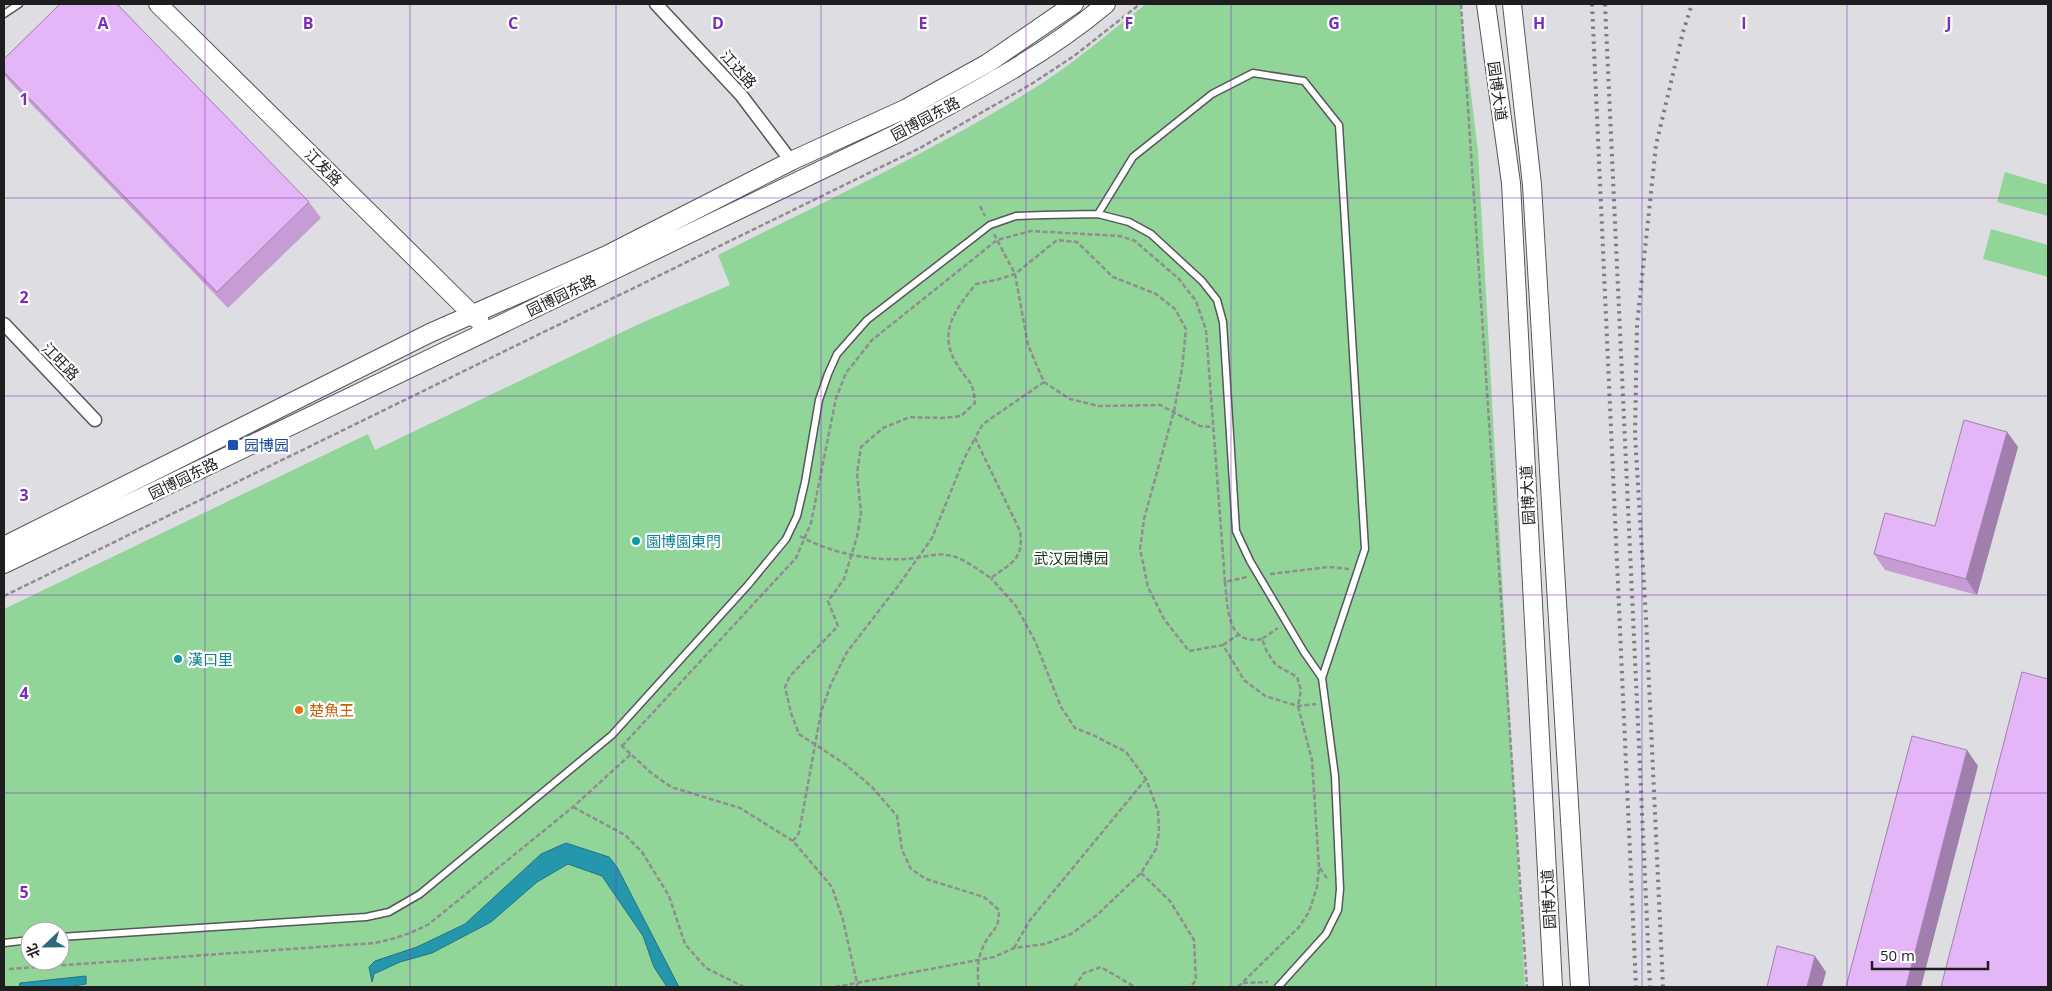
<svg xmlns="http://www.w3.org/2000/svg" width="2052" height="991" font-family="'Open Sans','Noto Sans SC',sans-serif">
	<rect width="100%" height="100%" fill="#dedee2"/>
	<!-- green -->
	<path fill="#91d599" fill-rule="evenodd" d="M1146,4H1460L1478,151L1525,987H4V609L368,434L375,450L639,324L730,285L718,255C827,200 941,148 1044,82C1079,59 1112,30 1146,4ZM30,931H60V961H30Z
		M2005,172L2048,185V216L1997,202Z
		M1991,229L2048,245V277L1983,259Z"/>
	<!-- water -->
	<path fill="#2597ad" stroke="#237383" d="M566,843L609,857L617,867L679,987H667L654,967L643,936L602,876L568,864L537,882L491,922L432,953L400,962L374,974L372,982L369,967L375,961L417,947L465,924L541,854Z
		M86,976V984L67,987H19L20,983Z"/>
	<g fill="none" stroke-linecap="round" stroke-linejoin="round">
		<defs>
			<path id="lane" d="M4,14L19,4
				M1098,214L1133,157L1212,94L1253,73L1304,81L1339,125L1365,549L1322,678
				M60,937L366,917L389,912L420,894L612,735L748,585L786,539L797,516L805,482L819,400L828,374L837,354L867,320L990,225L1016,216L1044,215L1098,214L1129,222L1151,234L1202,281L1217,300L1223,322L1236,531L1250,561L1304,652L1322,678L1335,776L1340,889L1338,910L1326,934L1278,987
				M4,943L30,940"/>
			<path id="street" d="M656,4L741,95L791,161
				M4,324L95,420"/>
			<path id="secondary" d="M158,4L480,322
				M1486,4L1511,183L1553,987
				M1512,4L1532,185L1580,987
				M4,546L430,333L607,255L791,161L905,109L988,63L1074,4
				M4,564L898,133C970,94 1043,57 1106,4"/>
		</defs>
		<!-- lane casing -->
		<use href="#lane" stroke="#56575a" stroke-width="9"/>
		<!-- street casing -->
		<use href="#street" stroke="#56575a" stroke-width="15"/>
		<!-- secondary casing -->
		<use href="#secondary" stroke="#56575a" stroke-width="20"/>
		<!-- path -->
		<path stroke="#8e8e91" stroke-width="2.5" stroke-dasharray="5 2.5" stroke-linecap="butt" d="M1461,4L1527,987
			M980,206L985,216
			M994,234L1015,274L1028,345L1044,382L1070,399L1099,406L1160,405L1200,426L1213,427
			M800,536C832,554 872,561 908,559C920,558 935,553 947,555C963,557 978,570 991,578C1012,562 1024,560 1020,531L975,438L983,424L1044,382
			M1270,574L1329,567L1349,569
			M1225,582C1228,607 1226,646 1262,639
			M4,596L920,148L1033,83L1074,56L1140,4
			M1223,645L1238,635
			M621,745L650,772L671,787L740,808L793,841L832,887L843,920L857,983V987
			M622,746L796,558L811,523L836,398L846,373L872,340L997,240L1031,231L1120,236L1135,241L1179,279L1196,301L1206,330L1225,582L1247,577
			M573,807L625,835L642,852L669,896L685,944L706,968L744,987
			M793,841L799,833L821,712L831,684L847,652L898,586L932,538L964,459L975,438
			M1320,868L1328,880
			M1141,873L1170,901L1194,940L1196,980L1190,987
			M1014,948L1030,920L1146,779
			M9,969L375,943C395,939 412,933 429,924L573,807L631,754
			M1243,983L1268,982
			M835,987L994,957L1014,948L1045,944L1071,934L1097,915L1141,873L1156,849L1159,832L1158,811L1146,779L1126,752L1093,735L1075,728L1061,707L1035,641L1016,606L991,578
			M979,987C977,973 977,958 984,945C992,928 999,932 999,910L984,897L926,879L911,869L902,850L897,816L872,787L845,764L799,734L791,713L785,687L790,676L838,626L828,601L844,579L857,537L861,513L857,473L861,447L883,428L910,417L942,418L961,416L975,403C973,382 971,385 960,369C936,335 953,312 976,284L996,280L1015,274L1057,240L1077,242L1113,277L1156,294L1175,309L1186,329L1182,369L1174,411L1144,519L1140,549L1148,587L1164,619L1189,651L1223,645L1244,680L1265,696L1298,706L1316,704
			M1074,987L1084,973L1101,967L1135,987
			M1238,987L1299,927L1309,912L1317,887L1319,868L1312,760L1298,706L1301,690L1297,677L1276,665L1267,652L1262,639L1278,628"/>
		<!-- lane -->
		<use href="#lane" stroke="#fff" stroke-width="6"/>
		<!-- street -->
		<use href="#street" stroke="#fff" stroke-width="12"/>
		<!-- secondary -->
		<use href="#secondary" stroke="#fff" stroke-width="18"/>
		<!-- rail -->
		<path stroke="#7d7d80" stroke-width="4" stroke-dasharray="2.5 5" stroke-linecap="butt" d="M1592,4L1636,987
			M1605,4L1650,987
			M1663,987L1646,618L1635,435L1637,325L1656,145L1683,32L1692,4"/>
	</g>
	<!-- wall -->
	<path fill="#c59dd4" d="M4,59L309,202L321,218L228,308L9,81L4,74Z
		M2007,432L2018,447L1977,595L1885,570L1874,554L1935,526Z"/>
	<!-- shaded-wall -->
	<path fill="#a07fad" d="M2007,432L2018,447L1977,595L1966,579Z
		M1967,750L1978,766L1921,987H1906Z
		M1815,956L1826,972L1822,987H1807Z"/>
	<!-- building -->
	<path fill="#e5b6f7" stroke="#a07fad" d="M60,4H117L309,202L217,292L4,72V59Z
		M1964,420L2007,432L1966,579L1874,554L1885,513L1935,526Z
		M2022,672L2048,679V987H1941Z
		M1912,736L1967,750L1906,987H1846Z
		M1777,946L1815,956L1807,987H1767Z"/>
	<!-- grid -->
	<path fill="none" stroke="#7b2cbf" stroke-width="1" stroke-opacity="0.55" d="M205,4V987M410,4V987M616,4V987M821,4V987M1026,4V987M1231,4V987M1436,4V987M1642,4V987M1847,4V987M4,198H2048M4,396H2048M4,595H2048M4,793H2048"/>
	<!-- markers -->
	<rect fill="#1a4fb4" stroke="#fff" stroke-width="2" x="227" y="439" width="12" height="12" rx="2.5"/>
	<g fill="#0f9aa8" stroke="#fff" stroke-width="2">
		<circle cx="636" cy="541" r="5"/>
		<circle cx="178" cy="659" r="5"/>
	</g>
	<circle fill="#e8710a" stroke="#fff" stroke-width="2" cx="299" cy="710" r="5"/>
	<g text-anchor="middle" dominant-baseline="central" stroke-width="4.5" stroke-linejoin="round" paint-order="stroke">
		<!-- street labels -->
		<g font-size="15" fill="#1e1e20" stroke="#fff">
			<text transform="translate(739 69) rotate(48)">江达路</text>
			<text transform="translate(1498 91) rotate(82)">园博大道</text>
			<text transform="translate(925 118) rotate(-28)">园博园东路</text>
			<text transform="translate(324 167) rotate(45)">江发路</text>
			<text transform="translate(561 295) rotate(-26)">园博园东路</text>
			<text transform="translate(61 361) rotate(46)">江旺路</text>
			<text transform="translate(183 478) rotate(-26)">园博园东路</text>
			<text transform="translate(1527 495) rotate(-93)">园博大道</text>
			<text transform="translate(1548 899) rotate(-93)">园博大道</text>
		</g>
		<!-- transit labels -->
		<g font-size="15" fill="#164399" stroke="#fff" text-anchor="start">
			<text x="244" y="445">园博园</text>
		</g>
		<!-- culture labels -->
		<g font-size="15" fill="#0d838f" stroke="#fff" text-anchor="start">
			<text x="646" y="541">園博園東門</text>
			<text x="188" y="659">漢口里</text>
		</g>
		<!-- park labels -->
		<g font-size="15" fill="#133418" stroke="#fff">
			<text x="1071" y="558">武汉园博园</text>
		</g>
		<!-- food labels -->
		<g font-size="15" fill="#c56008" stroke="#fff" text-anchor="start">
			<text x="309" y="710">楚魚王</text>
		</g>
	</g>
	<g font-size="16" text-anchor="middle" font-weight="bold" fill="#7b2cbf" stroke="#fff" stroke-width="4.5" stroke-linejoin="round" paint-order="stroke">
		<text x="103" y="29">A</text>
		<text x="308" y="29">B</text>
		<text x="513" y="29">C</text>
		<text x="718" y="29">D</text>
		<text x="923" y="29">E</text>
		<text x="1129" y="29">F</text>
		<text x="1334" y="29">G</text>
		<text x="1539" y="29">H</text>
		<text x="1744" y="29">I</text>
		<text x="1949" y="29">J</text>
		<text x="24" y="105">1</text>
		<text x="24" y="303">2</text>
		<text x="24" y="501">3</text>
		<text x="24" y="699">4</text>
		<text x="24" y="898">5</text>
	</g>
	<!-- border -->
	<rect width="2052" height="991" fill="none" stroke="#1e1e20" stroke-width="10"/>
	<!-- north arrow -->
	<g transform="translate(45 946) rotate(248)"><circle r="24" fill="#ffffff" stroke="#a5a5a6"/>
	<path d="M0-4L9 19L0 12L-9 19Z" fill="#2d6780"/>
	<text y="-8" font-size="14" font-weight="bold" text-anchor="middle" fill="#1e1e20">北</text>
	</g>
	<!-- scale -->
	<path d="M1872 961v8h116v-8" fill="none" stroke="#1e1e20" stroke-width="2.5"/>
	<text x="1880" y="961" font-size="15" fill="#1e1e20" stroke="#ffffff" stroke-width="4" paint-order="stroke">50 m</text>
</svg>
